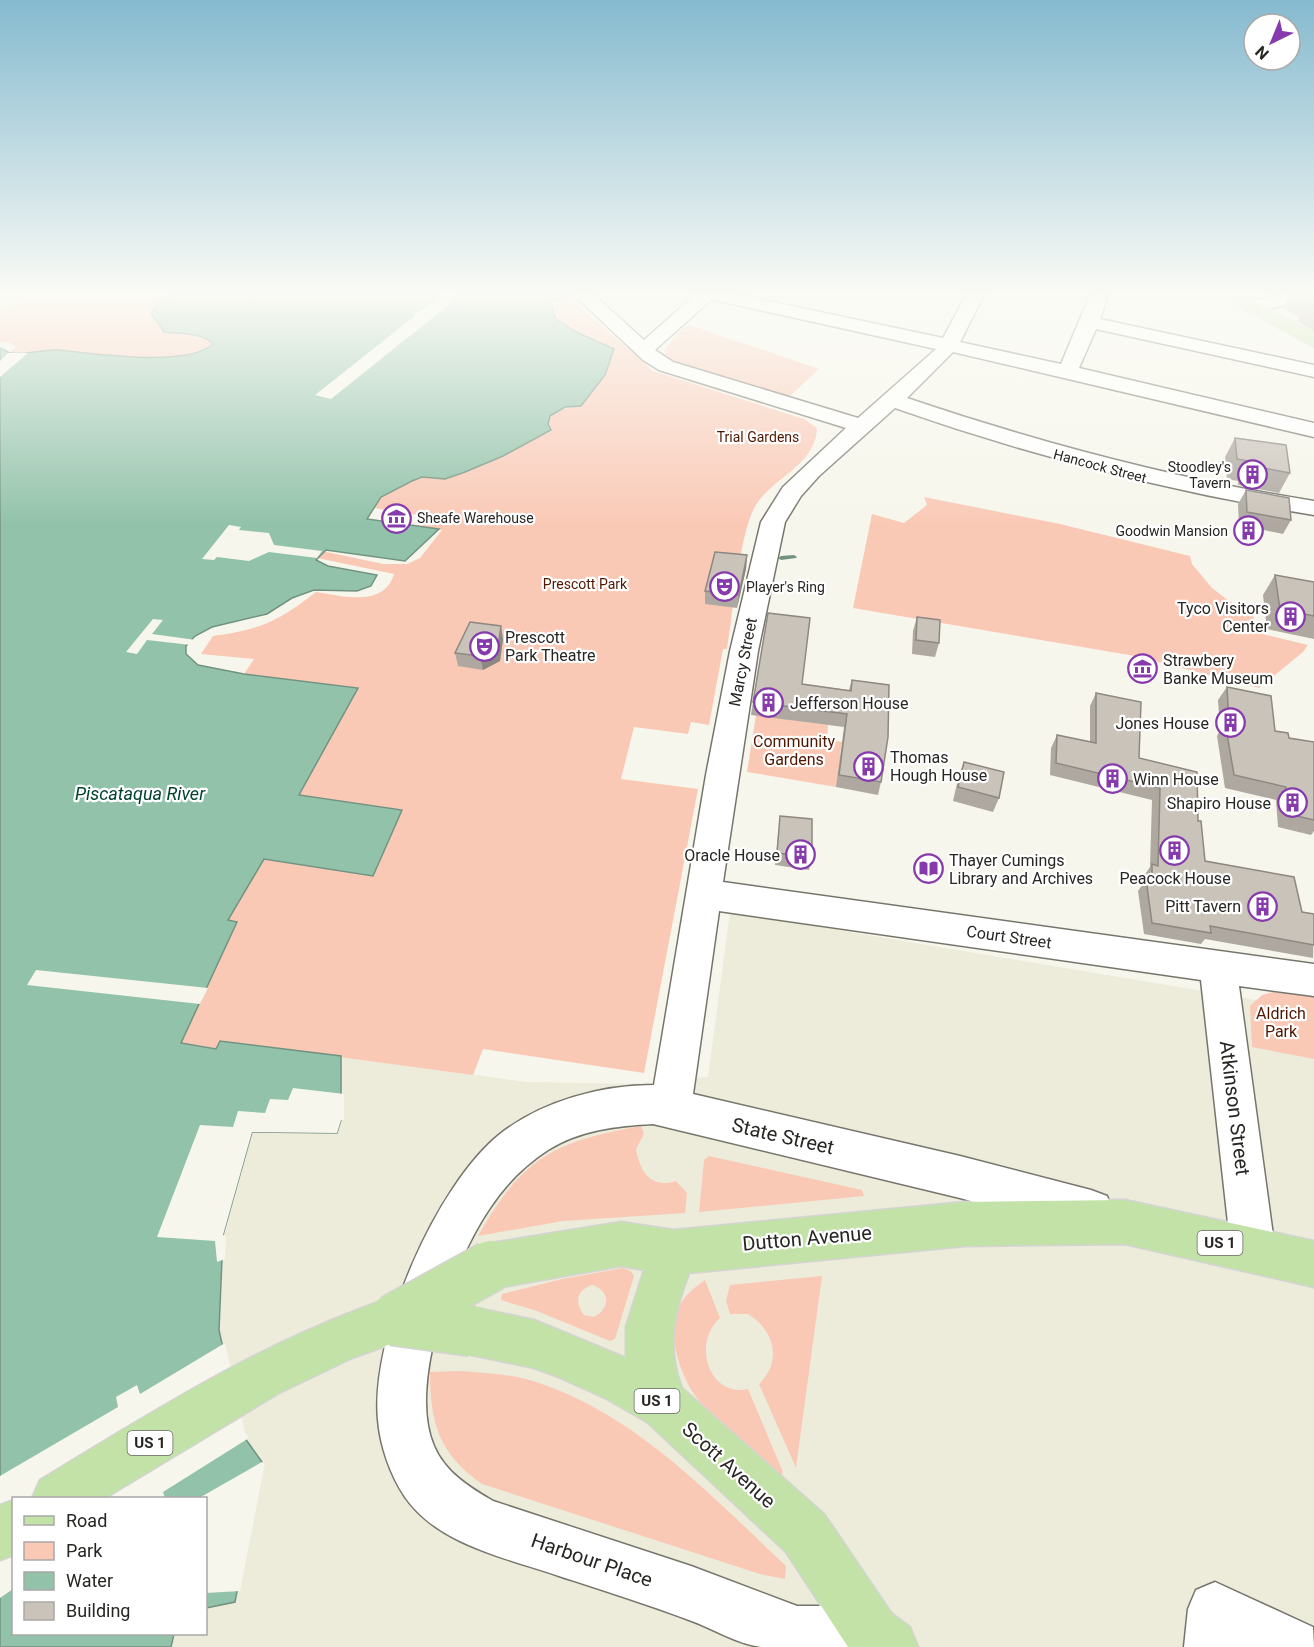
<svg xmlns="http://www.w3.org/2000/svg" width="1314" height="1647" font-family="Roboto,sans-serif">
	<rect width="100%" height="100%" fill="#f7f6ec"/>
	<!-- built -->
	<path fill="#edebd9" d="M730,912L1256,1000L1273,992L1314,997V1647H171L174,1634H206V1608L235,1602L242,1434L219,1330L223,1235L252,1132L337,1133L341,1120V1056L526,1082L641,1084L708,1077Z"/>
	<!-- green -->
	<path fill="#fac9b6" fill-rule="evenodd" d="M31,295H160L158,298L163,295H347L261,363L9,353L0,348L9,353L16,347L10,343L0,342V310Z
		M568,296L653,371L804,419L817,428C816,465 772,478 756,505C739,532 733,615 727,649H723L709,725L691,722L688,734L634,727L621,779L698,789L644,1073L483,1049L473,1075L220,1041L216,1049L180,1044L237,923L228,921L264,859L373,876L402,810L299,796L357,688L244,674L254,659L201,654L213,636C262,629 277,622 316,592C342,596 384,608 394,574L317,558L322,551L383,564H407L420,558L442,530L417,527L424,516L374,508L381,497L412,481L422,477L445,479L483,465L551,430L548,420L558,410L581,405L601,342L574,331L555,318L551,302Z
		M687,324L819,369L789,397L679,363L668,358L664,350Z
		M924,497L1060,524L1190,556L1192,564L1212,588L1229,601L1253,613L1255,629L1263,634L1308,645L1303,652L1259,688L1135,656L853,608L872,514L904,523L927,505Z
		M756,715L828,725L827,739L842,742L840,753L857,756L836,787L747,772Z
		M1273,992L1314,997V1059L1252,1047L1250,1006L1262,995Z
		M641,1126L644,1134L636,1149C640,1172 651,1189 676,1181L687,1193L685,1213L563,1221L478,1236C523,1157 553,1142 641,1126Z
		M709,1156L862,1190L864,1196L699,1212L704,1160Z
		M623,1268L631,1271L634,1276L615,1339L610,1341L537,1311L501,1300L502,1294L562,1279ZM592,1285C611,1291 610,1308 594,1317L584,1315C574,1302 577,1290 592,1285Z
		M822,1276L796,1468L759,1384C783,1361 774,1330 748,1314H730L726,1301L730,1285Z
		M705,1280L720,1318C691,1344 710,1398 748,1389L783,1472L780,1478C754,1454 717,1427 697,1398C681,1377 667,1336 677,1311C682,1297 694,1288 705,1280Z
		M461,1371C485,1373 510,1374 533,1381C635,1413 710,1495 786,1566L785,1579L760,1574L482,1484C439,1454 430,1423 430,1372Z"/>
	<!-- water -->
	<path fill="#92c2aa" stroke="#729382" stroke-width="1.5" d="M171,295H572L551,302L555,318L574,331L614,349L605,375L581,406L565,407L550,416L548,424L551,430L503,456L465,472L445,479L422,477L412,481L381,497L367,519L439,529L405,561L326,550L316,560L328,566L377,575L371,586L357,591L314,590L292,598L267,614L212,627L195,636L186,646V654L198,665L244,674L358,688L299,795L402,810L373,876L264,859L228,920L237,922L181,1043L216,1049L220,1041L341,1056V1120L337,1133L252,1132L223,1235L219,1330L242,1434L262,1462L235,1602L206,1608V1498H14V1634H174L171,1647H0V348C6,349 6,353 12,353C27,355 42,349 58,350C92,353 187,368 213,344C202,332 179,334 164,332L151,313L162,299Z"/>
	<!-- pier -->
	<path fill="#f7f6ec" d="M442,295H461L331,399L315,395L416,315L412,314L421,311Z
		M8,353H28L0,377V361Z
		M229,525L241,527L239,530L269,533L274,545L322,551L317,558L269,552L249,561L217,557L214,560L202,559Z
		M153,619L163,620L152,634L196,640L191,645L147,640L137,654L126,652Z
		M36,970L208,988L200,1004L27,985Z
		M293,1088L344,1094V1120H341L337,1133L252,1132L223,1235L226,1236L225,1259L217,1262L215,1241L157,1237L200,1125L233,1127L238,1111L265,1113L270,1099L288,1100Z
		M225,1343L245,1433L249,1438L163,1492L165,1498H14L13,1589L0,1598V1476L118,1407L116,1397L137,1385L140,1394Z
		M262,1462L265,1463L240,1591L206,1593V1498H199Z"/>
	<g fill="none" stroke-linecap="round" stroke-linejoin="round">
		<!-- stream -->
		<path fill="#729382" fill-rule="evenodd" d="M794,555L797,557L796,558L781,560L778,558L781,556Z"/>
		<defs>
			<path id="minor" d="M574,295H594L644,340L695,295H739L943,338L966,295H984L960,342L1061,364L1090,295H1108L1100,319L1314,365V377L1096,329L1079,368L1314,423V437L953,352L907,398C1040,443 1175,479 1314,501V515C1171,492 1032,456 895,408L819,476L801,496L785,522L758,651L723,882L1314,964V996L1239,986L1275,1250L1269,1266L1253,1272L1237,1266L1231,1250L1201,980L719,911L693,1094L960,1156L1091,1190L1107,1196L1113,1212L1107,1228L1091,1234L960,1198L653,1124C616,1126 580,1130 548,1150C525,1165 505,1185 490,1208C454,1260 407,1385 434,1446C445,1472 469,1487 493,1501L691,1566L797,1606H872L892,1614L900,1634L898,1647C867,1647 836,1647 805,1647C790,1647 775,1647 761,1647C737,1644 712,1628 689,1620C646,1604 602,1590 559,1576C507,1558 438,1545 405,1497C390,1475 380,1445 378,1420C370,1337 436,1185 500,1134C542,1101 601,1085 654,1085L706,775L730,651L761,522L783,487L846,428L659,370L643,360ZM711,300H714L936,349L858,418L673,362L655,350Z
				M1281,295H1314V300L1250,312L1241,306L1243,302Z
				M1215,1582L1313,1627L1314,1647H1184L1188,1609L1196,1590Z"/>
			<path id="major" d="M1220,295H1242L1314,333V347Z
				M1125,1200L1314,1241V1287L1125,1244L965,1246L689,1273C674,1312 666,1348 682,1388L824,1514L892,1614L910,1627L918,1647H848L786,1552L647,1422L607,1399L556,1376L534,1368L472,1355L455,1348L448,1331L455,1314L472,1307L534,1320L626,1358V1327L644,1270L621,1266L491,1289L475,1282L468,1266L475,1250L491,1243L621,1222L674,1230L965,1202Z
				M393,1297L410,1303L416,1320L410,1337L352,1358L279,1393L105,1498H32L40,1480C157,1409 263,1341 393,1297Z
				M14,1500V1555L0,1560V1505Z"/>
		</defs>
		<!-- minor casing -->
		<use href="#minor" stroke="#76756c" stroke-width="3"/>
		<!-- major casing -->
		<use href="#major" stroke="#d4d4d3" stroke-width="3"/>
		<!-- minor -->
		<use href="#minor" fill="#fff" fill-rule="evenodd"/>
		<!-- major -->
		<use href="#major" fill="#c2e2a8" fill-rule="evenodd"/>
		<defs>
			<path id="major-bridge" d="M393,1320L491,1266
				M393,1320L472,1331"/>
		</defs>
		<!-- major-bridge casing -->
		<use href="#major-bridge" stroke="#d4d4d3" stroke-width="53" stroke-linecap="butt"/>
		<!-- major-bridge -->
		<use href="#major-bridge" stroke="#c2e2a8" stroke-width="50"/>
	</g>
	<!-- wall -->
	<path fill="#aea8a0" d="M1289,295H1314V331L1297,321L1299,317L1283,308Z
		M1235,438L1290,473L1279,493L1238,485V481L1227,479L1225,457Z
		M1246,490L1291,520L1283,534L1239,525L1238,504Z
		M747,555L746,569L737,608L705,604V591Z
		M1275,575L1314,582V639L1267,629L1263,595Z
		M917,617L939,643L935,657L912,654L913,631Z
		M503,639L500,661L483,670L458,666L455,653Z
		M852,680L881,782L878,795L836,787L844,727L751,715L753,702L802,684L849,690Z
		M1227,687L1275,731L1289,738L1314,742V831L1311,835L1278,827L1276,800L1225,788L1217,736L1220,730L1218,700Z
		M1096,693L1139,758L1198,821L1205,861L1302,912L1314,914L1313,958L1205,939L1201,944L1144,934L1138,891L1144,882V876L1150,867L1152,800L1050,775L1051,748L1057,735L1090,742V706Z
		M964,762L999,798L993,812L953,801L959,775Z
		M780,816L812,857L809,870L775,865Z"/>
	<!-- shaded-wall -->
	<path fill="#8d8882" d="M747,555L746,569L737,608L739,595Z
		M501,626L503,639L500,661L483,670L480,656Z"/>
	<!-- building -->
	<path fill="#cac3ba" stroke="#8d8882" stroke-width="1.5" d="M1235,438L1286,445L1290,473L1248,465V461L1237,459Z
		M1246,490L1289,498L1291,520L1247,512Z
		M715,552L747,555L739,595L705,591Z
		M1275,575L1314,582V616L1280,609Z
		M768,613L810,618L802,684L851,691L852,680L889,685L888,737L881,782L839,775L847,714L753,702Z
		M917,617L940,620L939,643L916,640Z
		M470,622L501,626L498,647L480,656L455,653Z
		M1227,687L1271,696L1275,731L1288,733L1289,738L1314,742V820L1288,814L1286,787L1234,775L1225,722H1229Z
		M1096,693L1141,702L1139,758L1197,772L1198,821H1201L1205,861L1294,877L1302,912L1314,914V945L1210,926L1211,933L1152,923L1146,879L1152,881V864L1158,866L1160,788L1056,763L1057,735L1096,743Z
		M964,762L1004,772L999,798L958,787Z
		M780,816L812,819V857L777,853Z"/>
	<!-- sky -->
	<linearGradient id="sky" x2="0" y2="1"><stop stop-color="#85bacf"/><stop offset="0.56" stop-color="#fbfbf6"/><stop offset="1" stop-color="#fbfbf6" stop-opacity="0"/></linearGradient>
	<rect width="1314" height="525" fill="url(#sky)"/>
	<!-- icons -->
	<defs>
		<symbol id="building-ring" viewBox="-11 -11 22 22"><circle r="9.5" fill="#fff" stroke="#863aac" stroke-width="1.5"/><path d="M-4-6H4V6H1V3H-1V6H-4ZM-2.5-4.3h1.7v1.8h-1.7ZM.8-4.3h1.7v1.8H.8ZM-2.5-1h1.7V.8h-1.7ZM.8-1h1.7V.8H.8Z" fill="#863aac"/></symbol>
		<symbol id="museum-ring" viewBox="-11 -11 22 22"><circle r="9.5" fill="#fff" stroke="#863aac" stroke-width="1.5"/><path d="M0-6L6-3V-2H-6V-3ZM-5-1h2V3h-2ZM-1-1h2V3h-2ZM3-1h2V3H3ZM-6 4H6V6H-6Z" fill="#863aac"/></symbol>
		<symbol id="theatre-ring" viewBox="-11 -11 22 22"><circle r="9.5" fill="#fff" stroke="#863aac" stroke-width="1.5"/><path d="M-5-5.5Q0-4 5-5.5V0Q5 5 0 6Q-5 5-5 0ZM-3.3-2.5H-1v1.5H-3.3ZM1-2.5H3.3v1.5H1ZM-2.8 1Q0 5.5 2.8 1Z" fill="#863aac"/></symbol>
		<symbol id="library-ring" viewBox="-11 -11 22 22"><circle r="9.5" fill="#fff" stroke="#863aac" stroke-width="1.5"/><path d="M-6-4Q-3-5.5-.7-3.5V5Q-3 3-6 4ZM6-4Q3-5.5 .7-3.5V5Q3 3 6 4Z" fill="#863aac"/></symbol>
	</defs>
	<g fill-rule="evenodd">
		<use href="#building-ring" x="1236" y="458" width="33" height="33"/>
		<use href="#museum-ring" x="380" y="502" width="33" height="33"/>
		<use href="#building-ring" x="1232" y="514" width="33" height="33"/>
		<use href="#theatre-ring" x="708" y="570" width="33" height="33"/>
		<use href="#building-ring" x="1274" y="600" width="33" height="33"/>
		<use href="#theatre-ring" x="468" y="630" width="33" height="33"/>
		<use href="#museum-ring" x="1126" y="652" width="33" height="33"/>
		<use href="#building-ring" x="752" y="686" width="33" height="33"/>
		<use href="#building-ring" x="1214" y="706" width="33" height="33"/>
		<use href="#building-ring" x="852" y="750" width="33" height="33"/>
		<use href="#building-ring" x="1096" y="762" width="33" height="33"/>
		<use href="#building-ring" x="1276" y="786" width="33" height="33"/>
		<use href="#building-ring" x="1158" y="834" width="33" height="33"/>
		<use href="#building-ring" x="784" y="838" width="33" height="33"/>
		<use href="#library-ring" x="912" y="852" width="33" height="33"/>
		<use href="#building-ring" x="1246" y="890" width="33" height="33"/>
	</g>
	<g text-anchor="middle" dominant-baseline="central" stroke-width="4.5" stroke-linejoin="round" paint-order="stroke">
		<!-- far-park labels -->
		<g font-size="14" fill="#4f1700" stroke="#fff">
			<text x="758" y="437">Trial Gardens</text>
			<text x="585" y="584">Prescott Park</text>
		</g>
		<!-- far-street labels -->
		<g font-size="14" fill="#272623" stroke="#fff">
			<text transform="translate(1100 466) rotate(15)">Hancock Street</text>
		</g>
		<!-- far-poi labels -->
		<g font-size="14" fill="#272623" stroke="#fff" text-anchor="end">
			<text x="1231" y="467">Stoodley's<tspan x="1231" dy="16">Tavern</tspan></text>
			<text x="417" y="518" text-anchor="start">Sheafe Warehouse</text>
			<text x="1228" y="531">Goodwin Mansion</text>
			<text x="746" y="587" text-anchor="start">Player's Ring</text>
		</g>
		<!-- shield labels -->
		<g fill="#fff" stroke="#686765" stroke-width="1.5">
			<rect x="1197.5" y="1231" width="45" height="24" rx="4.5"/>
			<rect x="634.5" y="1389" width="45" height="24" rx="4.5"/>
			<rect x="127.5" y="1431" width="45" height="24" rx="4.5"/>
		</g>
		<g font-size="15" font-weight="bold" fill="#272623">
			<text x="1220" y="1243">US 1</text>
			<text x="657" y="1401">US 1</text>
			<text x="150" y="1443">US 1</text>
		</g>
		<!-- poi labels -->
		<g font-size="16" fill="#272623" stroke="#fff" text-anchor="start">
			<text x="1269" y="608" text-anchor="end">Tyco Visitors<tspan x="1269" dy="18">Center</tspan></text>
			<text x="505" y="637">Prescott<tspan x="505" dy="18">Park Theatre</tspan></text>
			<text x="1163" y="660">Strawbery<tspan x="1163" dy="18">Banke Museum</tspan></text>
			<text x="790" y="703">Jefferson House</text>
			<text x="1209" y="723" text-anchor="end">Jones House</text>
			<text x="890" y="757">Thomas<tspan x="890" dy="18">Hough House</tspan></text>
			<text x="1133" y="779">Winn House</text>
			<text x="1271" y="803" text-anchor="end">Shapiro House</text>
			<text x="780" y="855" text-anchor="end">Oracle House</text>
			<text x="949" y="860">Thayer Cumings<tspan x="949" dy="18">Library and Archives</tspan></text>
			<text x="1175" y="878" text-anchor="middle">Peacock House</text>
			<text x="1241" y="906" text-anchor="end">Pitt Tavern</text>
		</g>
		<!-- street labels -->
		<g font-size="16" fill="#272623" stroke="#fff">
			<text transform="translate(743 662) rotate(-79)">Marcy Street</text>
			<text transform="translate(1009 937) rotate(8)">Court Street</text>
		</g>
		<!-- park labels -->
		<g font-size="16" fill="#4f1700" stroke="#fff">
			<text x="794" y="741">Community<tspan x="794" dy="18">Gardens</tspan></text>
			<text x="1281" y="1013">Aldrich<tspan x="1281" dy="18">Park</tspan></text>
		</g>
		<!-- water labels -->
		<g font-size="18" font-style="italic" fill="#01432c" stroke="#fff">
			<text x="140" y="793">Piscataqua River</text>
		</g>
		<!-- near-street labels -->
		<g font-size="20" fill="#272623" stroke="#fff">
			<text transform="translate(1235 1108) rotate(83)">Atkinson Street</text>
			<text transform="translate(783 1136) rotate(13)">State Street</text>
			<text transform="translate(807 1238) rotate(-5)">Dutton Avenue</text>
			<text transform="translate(729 1465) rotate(42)">Scott Avenue</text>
			<text transform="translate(592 1560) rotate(19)">Harbour Place</text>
		</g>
	</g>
	<!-- legend -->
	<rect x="12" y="1497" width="195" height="138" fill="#ffffff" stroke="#a9a8a7" stroke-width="1.5"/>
	<rect x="24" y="1516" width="30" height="9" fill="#c2e2a8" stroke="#a9a8a7" stroke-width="1.5"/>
	<text x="66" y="1527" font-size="18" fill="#272623">Road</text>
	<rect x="24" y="1542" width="30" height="18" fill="#fac9b6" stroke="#a9a8a7" stroke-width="1.5"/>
	<text x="66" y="1557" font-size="18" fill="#272623">Park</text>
	<rect x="24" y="1572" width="30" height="18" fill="#92c2aa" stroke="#a9a8a7" stroke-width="1.5"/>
	<text x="66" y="1587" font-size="18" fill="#272623">Water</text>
	<rect x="24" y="1602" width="30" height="18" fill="#cac3ba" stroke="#a9a8a7" stroke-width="1.5"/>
	<text x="66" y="1617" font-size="18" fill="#272623">Building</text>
	<!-- north arrow -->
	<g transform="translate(1272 42) rotate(223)"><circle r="28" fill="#ffffff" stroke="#a9a8a7" stroke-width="1.5"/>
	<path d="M0-4.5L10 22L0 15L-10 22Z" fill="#863aac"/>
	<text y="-9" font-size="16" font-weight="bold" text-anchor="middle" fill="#272623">N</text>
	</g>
</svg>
